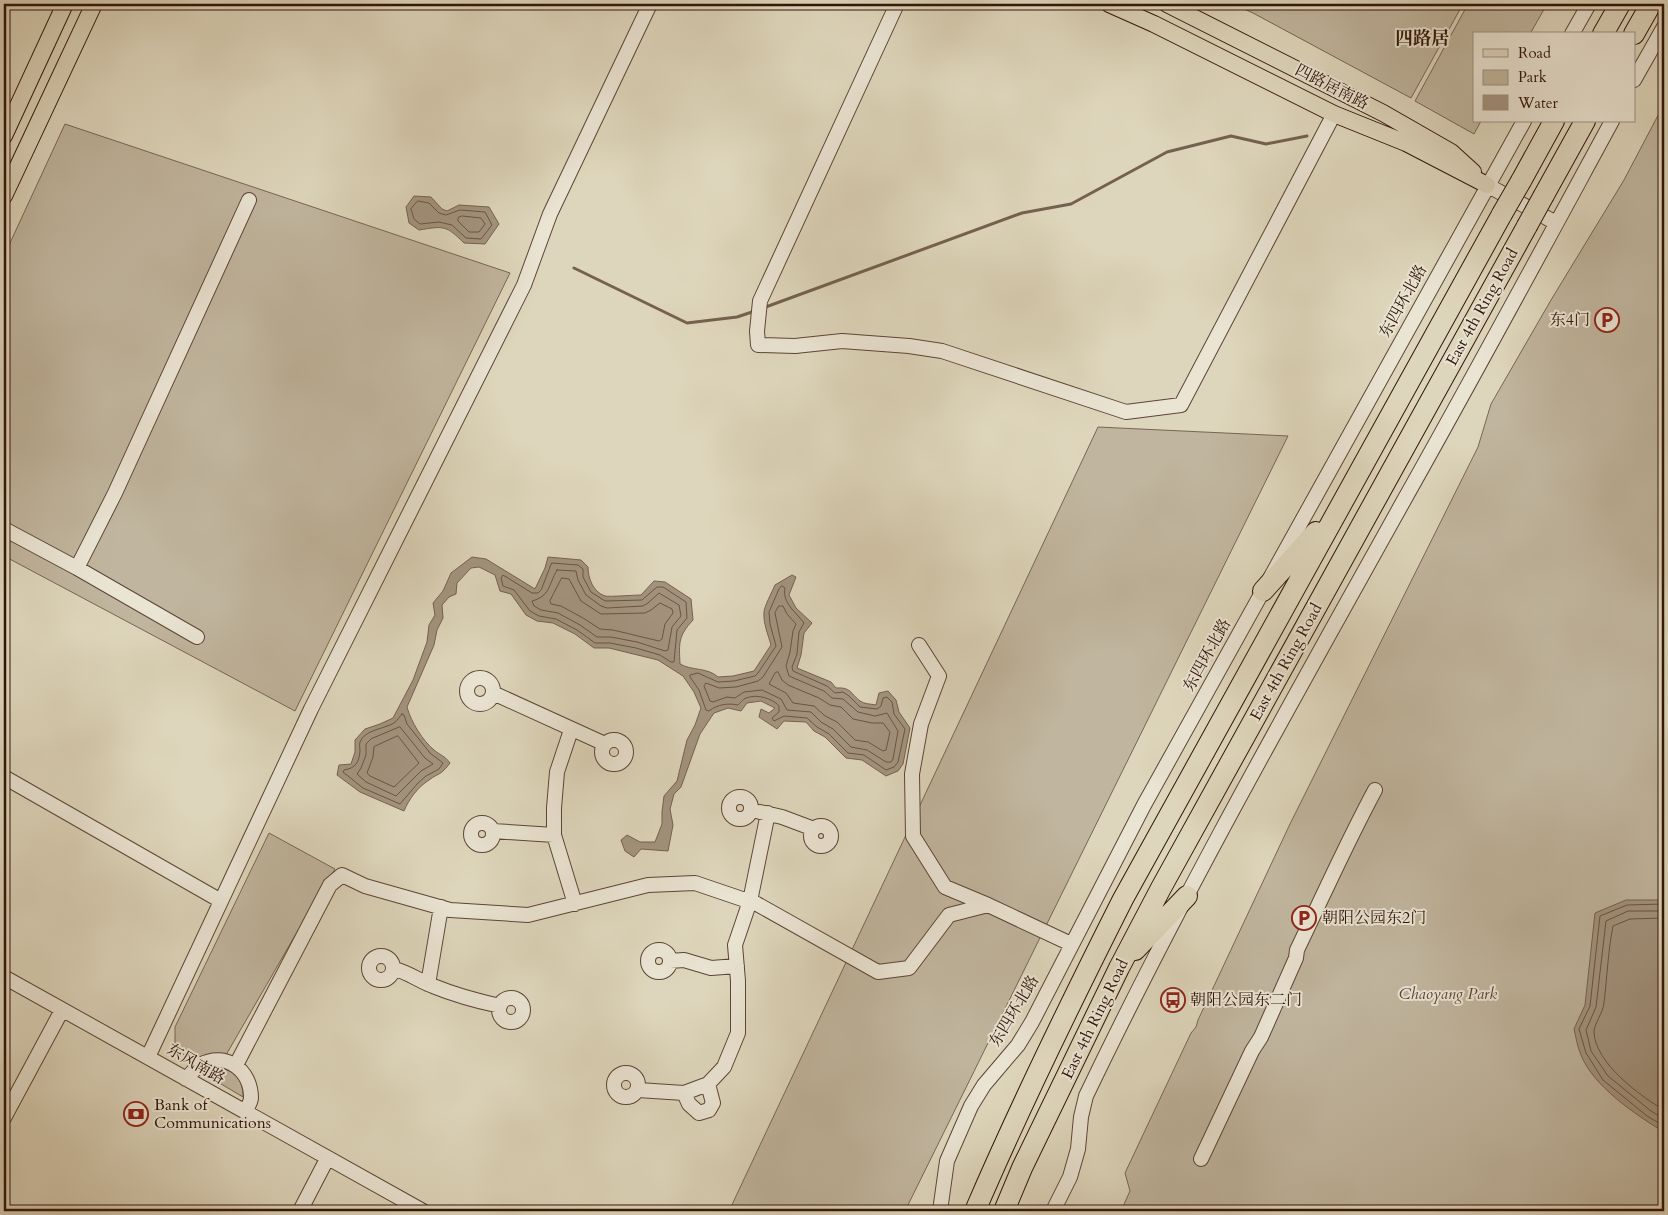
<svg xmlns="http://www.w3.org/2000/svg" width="1668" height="1215" font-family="Cardo,'Noto Serif SC',serif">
	<rect width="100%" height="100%" fill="#ded6bc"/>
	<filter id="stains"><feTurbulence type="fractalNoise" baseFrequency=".004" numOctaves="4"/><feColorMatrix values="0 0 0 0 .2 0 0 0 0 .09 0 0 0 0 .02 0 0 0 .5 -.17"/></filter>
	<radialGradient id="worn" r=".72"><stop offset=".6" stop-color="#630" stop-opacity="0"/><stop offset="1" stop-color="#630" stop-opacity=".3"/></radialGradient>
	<!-- green -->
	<path fill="#c0b59e" stroke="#786554" d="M1233,4H1463L1411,98L1253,13Z
		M1468,4H1547L1530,34H1474V121H1481L1474,134L1415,101Z
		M1664,104V1211H1121L1130,1191L1125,1173L1191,1033L1196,1027L1198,1020L1290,824L1478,447L1491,404L1551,300L1624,180Z
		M65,124L510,273L295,711L4,556V256Z
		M1098,427L1288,436L905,1211H729Z
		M269,833L335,869L293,939L226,1055L198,1062L175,1050V1027Z
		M219,1066C235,1072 243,1078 243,1097L201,1072L205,1068Z"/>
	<!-- water -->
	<path fill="#a3947f" stroke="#756150" d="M414,196L431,197L442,209L447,211L459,205L489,207L499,224L485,244L464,243C446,225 444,226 419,230L409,223L406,207Z
		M472,557L486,559L535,589L545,568L548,557L581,560L588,567C588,578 593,592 605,596C609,597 635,595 641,595L654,581L665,582L691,599L693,620C678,636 679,643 680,664C692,671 707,667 718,677L733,676L754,671L771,645C768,634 763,623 764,612C764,607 772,592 775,585L792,575L796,577L789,595L796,608L812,623L804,633L801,655L797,668L831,682L836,688C851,687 850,693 860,701C864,704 871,704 876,705L879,693L888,691L896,700L899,712L910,728L903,764L898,771L886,776L862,760L846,758L825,737L814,731L806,722L784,721L777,729L759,717L761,709L769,713L775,708L761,701L747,703L741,711L728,708L714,713L700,734L681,787L674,794L670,809L673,825L668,851L641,849L634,857L625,851L621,840L627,835L640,842H655L662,824V812L664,796L677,781L687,740L695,725L701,708L694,692L683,676L658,660L609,648H594L575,634L553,623L537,621L526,615L511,594L500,591L495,575L479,567L471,568L457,583L456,594L449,597L442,605L443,618L437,630L434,645L407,707C411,722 423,741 434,750C440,755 445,756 450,763C440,776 440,772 429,780C418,787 409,799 404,811L360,792L337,775L339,765L351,764L355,752V740L365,729L380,724L393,718L413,680L427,642L429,625L435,615L433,603L443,591L451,573Z
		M1626,900H1664V1132C1636,1115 1593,1086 1581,1055C1577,1046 1576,1037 1574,1029L1585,1005L1595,913Z"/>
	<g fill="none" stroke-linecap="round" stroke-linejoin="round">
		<!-- shore -->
		<path stroke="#6a5444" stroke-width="1" d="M418,201L429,203L439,213L446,215L460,210L485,212L492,225L481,239L466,238L452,225L439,222L420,224L414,219L411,209Z
			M462,216L481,218L485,224L479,232H469L458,221V218Z
			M552,563L578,565L583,569V577L591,592L605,601L642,600L657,587H663L686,602L687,618L677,630L674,662H671L660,655L636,648L610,643H595L577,630L556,619L539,616L530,611L514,590L503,586L501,578L503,575L532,593H538L541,590Z
			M557,570L576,571L578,580L586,595L601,606L607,608L643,606L648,603L659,593L679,605L681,616L672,627L668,650L665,651L637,642L611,637H597L580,625L558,613L541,610L534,606L532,601C550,596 548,586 557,570Z
			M562,578L569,579L581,601L601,614L645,613L651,610L660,603L672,609L673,613L665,624L662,639L659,641L613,630L600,629L583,618L561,606L551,604L550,601Z
			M782,586L785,588C782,603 796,612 804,623L799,632L797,654L792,667L793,671L827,686L835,693L843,692L849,696L860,707L877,709L881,706L883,698L887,697L892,702L894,714L905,729L898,762L894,767L886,770L864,755L848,753L829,734L817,727L807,718L784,716L774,721L772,718L779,712V706C772,698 755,693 744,699C744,699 739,704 738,705C728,703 718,704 709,711L706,710L699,690L690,677V675L698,673L718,682L734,681L755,676L758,673L776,646L770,624L769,612L779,589Z
			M779,606H783L787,614L796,624L793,631L790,652L786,666L789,676L824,691L832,698L843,699L858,712L875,716L887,713L898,731L893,759L891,762H886L867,750L851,747L833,729L821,722L811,712L787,710L781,699L762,690L744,692L735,698L727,697L713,702L710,701L704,686L706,683L719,688L736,687L758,681L763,677L782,647L775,613Z
			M778,672L782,680L788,685L819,698L830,705L841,707L853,719L872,723H883L890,732L886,750L883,751L868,742L855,740L837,722L825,716L814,706L793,703L786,693L769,684L775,673Z
			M402,714L404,715L407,724L430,753L443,763L439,769L426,776L418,783L400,804L363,788L343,772L344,770C356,768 359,762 360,751C360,748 359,745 360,742C364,730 384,729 394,723C398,720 399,717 402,714Z
			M400,727L425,758L433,764L421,771L396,796L366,782L357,774L361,768L366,755V744L371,739Z
			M398,736L419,763L394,787L370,776L367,773L373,757L374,747Z
			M1664,904L1627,905L1600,916L1590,1006L1579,1029L1586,1053L1603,1080L1647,1116L1664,1126
			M1664,911H1628L1606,921L1596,1007L1586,1030L1591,1051L1608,1076L1651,1111L1664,1119
			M1664,918L1630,919L1613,926C1608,951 1607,978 1604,1003C1603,1013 1594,1024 1594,1032C1595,1063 1640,1096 1664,1110"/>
		<!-- stream -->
		<path stroke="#756150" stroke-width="3" d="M574,268L687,323L737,317L755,311
			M763,308L1022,213L1071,204L1167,152L1231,136L1266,144L1307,136"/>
		<defs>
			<path id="minor" d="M897,4L760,301L757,331L758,345L795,346L842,341L909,346L942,351L1126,412L1181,405L1334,114
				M1572,34L1589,4
				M1634,80L1664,27
				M1487,185L1556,223
				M4,529L77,568L197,637
				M77,568L115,493L249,200
				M919,645L939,676L921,724L912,774L913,836L945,887L988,905
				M467 691a13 13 0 1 1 26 0a13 13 0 1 1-26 0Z
				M493,693L605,744
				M571,730L557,772L554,808V835L575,904
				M602 752a12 12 0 1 1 24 0a12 12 0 1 1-24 0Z
				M4,777L221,901
				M729 808a11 11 0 1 1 22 0a11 11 0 1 1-22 0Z
				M760,812L782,817L814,829
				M471 834a11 11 0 1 1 22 0a11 11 0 1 1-22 0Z
				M811 836a10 10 0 1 1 20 0a10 10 0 1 1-20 0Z
				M493,831L554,835
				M648 961a11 11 0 1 1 22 0a11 11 0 1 1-22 0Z
				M369 968a12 12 0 1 1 24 0a12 12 0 1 1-24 0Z
				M670,961L684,960L711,968L737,966
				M394,969C408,972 419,981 433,986C455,995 477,1001 500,1006
				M4,977L423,1211
				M428,984L441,907
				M499 1010a12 12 0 1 1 24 0a12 12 0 1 1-24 0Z
				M148,1057L311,709L524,285L550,214L650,4
				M236,1065L330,885L342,875L365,886L450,910L528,915L648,885L695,883L757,904L878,972L909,968L949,915L988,905L1071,944
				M614 1085a12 12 0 1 1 24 0a12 12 0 1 1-24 0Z
				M186,1079C191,1074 195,1068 200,1065C226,1051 251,1070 251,1098C251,1102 247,1108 245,1112
				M638,1090L684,1093L708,1084L724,1067L738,1033V981L735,945L750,901L768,813
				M684,1093L689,1104L699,1113L709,1110L713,1103L708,1084
				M4,1118L62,1010
				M1201,1159L1252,1051L1261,1037L1296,958L1297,950C1323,896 1347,842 1375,790
				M300,1211L327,1159
				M940,1211L947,1161L971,1106L984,1085L1018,1045L1032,1022L1144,805L1524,121
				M1053,1211L1070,1177L1078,1149L1081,1117L1086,1096C1183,893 1294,698 1403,502C1474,376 1543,248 1612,121"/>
			<path id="major" d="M1109,4L1154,24L1334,114L1406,143L1487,185
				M1167,4L1383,113L1451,152L1473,172
				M4,136L65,4
				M4,196L94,4"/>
			<path id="highway" d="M1603,34L1620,4
				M1634,34L1651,4
				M1521,181L1554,121
				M1544,195L1585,121
				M1263,591L1316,532
				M1135,950L1187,896
				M975,1211C1020,1106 1071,1002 1123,899L1502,214
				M1004,1211L1022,1168L1119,968L1161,888L1527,226"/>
		</defs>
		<!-- minor casing -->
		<use href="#minor" stroke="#5c4536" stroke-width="16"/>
		<!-- major casing -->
		<use href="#major" stroke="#301509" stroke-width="18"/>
		<!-- highway casing -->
		<use href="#highway" stroke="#301509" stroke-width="22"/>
		<!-- minor -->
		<use href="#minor" stroke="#eae4d3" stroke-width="14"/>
		<!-- major -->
		<use href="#major" stroke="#ded6bc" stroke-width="16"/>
		<!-- highway -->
		<use href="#highway" stroke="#ded6bc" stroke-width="20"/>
		<defs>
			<path id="highway-bridge" d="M1502,214L1521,181
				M1527,226L1544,195"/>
		</defs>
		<!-- highway-bridge casing -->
		<use href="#highway-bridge" stroke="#301509" stroke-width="22" stroke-linecap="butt"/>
		<!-- highway-bridge -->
		<use href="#highway-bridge" stroke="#ded6bc" stroke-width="20"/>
	</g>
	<!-- icons -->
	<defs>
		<symbol id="parking-ring" viewBox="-11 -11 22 22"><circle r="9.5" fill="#eae4d3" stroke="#8f2418" stroke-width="1.5"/><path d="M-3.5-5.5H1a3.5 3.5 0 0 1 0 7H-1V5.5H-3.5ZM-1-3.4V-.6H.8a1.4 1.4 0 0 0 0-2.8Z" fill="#8f2418"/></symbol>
		<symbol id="bus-ring" viewBox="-11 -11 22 22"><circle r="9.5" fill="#eae4d3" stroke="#8f2418" stroke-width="1.5"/><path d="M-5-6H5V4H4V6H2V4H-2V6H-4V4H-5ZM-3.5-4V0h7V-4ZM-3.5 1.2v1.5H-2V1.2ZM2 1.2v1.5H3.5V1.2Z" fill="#8f2418"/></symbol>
		<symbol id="bank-ring" viewBox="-11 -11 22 22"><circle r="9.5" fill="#eae4d3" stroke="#8f2418" stroke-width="1.5"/><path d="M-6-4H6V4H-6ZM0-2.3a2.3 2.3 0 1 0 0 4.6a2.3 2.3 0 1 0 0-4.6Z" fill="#8f2418"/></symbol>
	</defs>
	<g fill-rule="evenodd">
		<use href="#parking-ring" x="1593" y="306" width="28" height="28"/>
		<use href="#parking-ring" x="1290" y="904" width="28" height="28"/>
		<use href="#bus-ring" x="1159" y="986" width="28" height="28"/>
		<use href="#bank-ring" x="122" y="1100" width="28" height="28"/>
	</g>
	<g text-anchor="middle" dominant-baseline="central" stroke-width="4" stroke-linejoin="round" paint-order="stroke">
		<!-- street labels -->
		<g font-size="16" fill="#301509" stroke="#eae4d3">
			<text transform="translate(1332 87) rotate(27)">四路居南路</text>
			<text transform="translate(1403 301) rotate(-61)">东四环北路</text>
			<text transform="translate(1482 307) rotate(-61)">East 4th Ring Road</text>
			<text transform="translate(1207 655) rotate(-61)">东四环北路</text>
			<text transform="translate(1286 662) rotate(-61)">East 4th Ring Road</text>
			<text transform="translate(1014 1011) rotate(-59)">东四环北路</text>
			<text transform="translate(1095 1019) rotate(-64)">East 4th Ring Road</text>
			<text transform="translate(196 1064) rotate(30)">东风南路</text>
		</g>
		<!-- poi labels -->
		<g font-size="16" fill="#301509" stroke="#eae4d3" text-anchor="start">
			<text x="1590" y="320" text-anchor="end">东4门</text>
			<text x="1322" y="918">朝阳公园东2门</text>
			<text x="1190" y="1000">朝阳公园东二门</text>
			<text x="154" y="1105">Bank of<tspan x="154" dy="18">Communications</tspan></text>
		</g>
		<!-- park labels -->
		<g font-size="16" font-style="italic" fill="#5b4536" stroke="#eae4d3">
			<text x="1448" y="994">Chaoyang Park</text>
		</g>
		<!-- neighbourhood labels -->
		<g font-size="18" font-weight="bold" fill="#301509" stroke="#eae4d3">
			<text x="1422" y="38">四路居</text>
		</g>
	</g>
	<!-- margin -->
	<rect width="1668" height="1215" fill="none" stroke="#ded6bc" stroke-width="20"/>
	<rect x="5" y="5" width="1658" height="1205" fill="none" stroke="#301509" stroke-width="2.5"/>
	<rect x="10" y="10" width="1648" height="1195" fill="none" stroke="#301509"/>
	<!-- legend -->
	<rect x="1473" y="32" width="162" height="90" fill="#eae4d3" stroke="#a09182"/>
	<rect x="1483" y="49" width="25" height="8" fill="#ded6bc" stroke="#a09182"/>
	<text x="1518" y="58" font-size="15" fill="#301509">Road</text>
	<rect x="1483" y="70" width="25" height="15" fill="#c0b59e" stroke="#a09182"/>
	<text x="1518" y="82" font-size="15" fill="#301509">Park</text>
	<rect x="1483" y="95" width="25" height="15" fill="#a3947f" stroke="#a09182"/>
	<text x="1518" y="108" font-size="15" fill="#301509">Water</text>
	<rect width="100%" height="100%" filter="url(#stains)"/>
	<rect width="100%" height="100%" fill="url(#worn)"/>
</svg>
